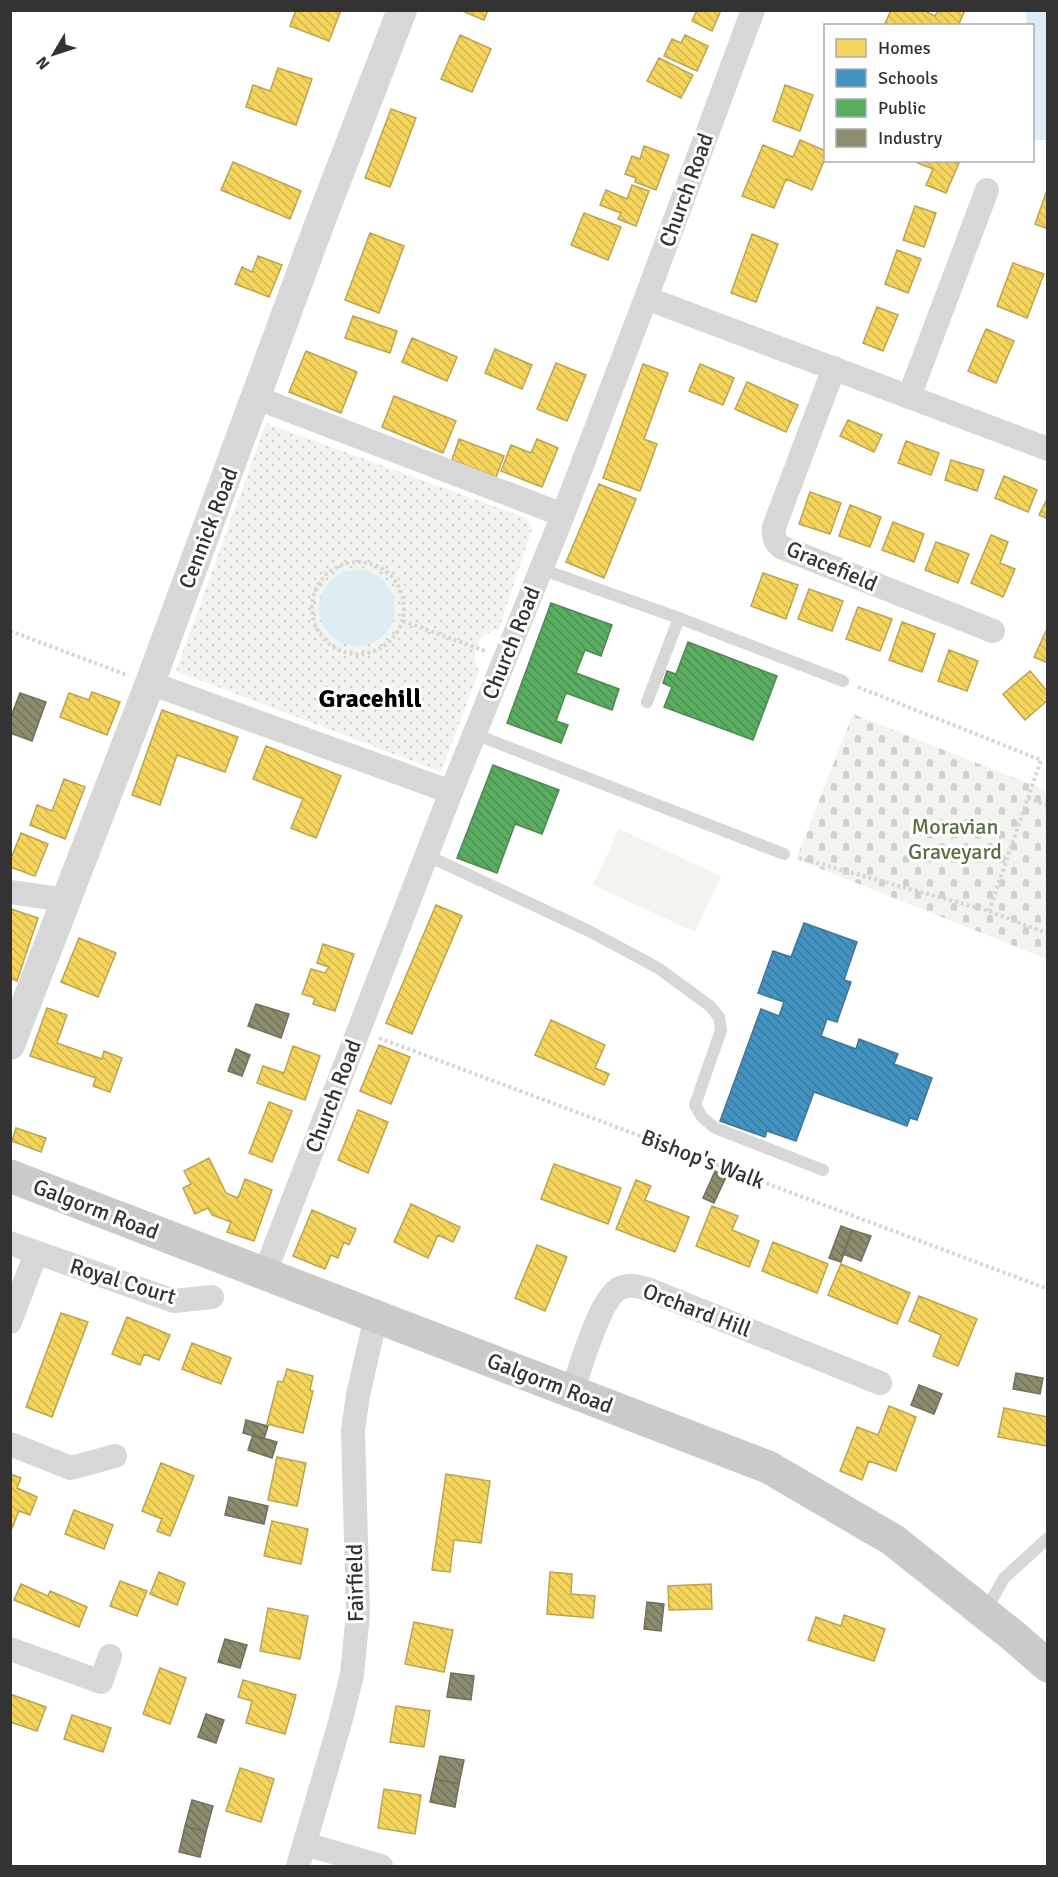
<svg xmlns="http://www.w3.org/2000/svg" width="1058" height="1877" font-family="Signika,sans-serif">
	<defs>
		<pattern id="grass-dots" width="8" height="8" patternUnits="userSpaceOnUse" patternTransform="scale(1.5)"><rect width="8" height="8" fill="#f1f5ed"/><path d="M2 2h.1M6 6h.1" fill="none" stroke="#cfd2cc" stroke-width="1.8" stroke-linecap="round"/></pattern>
		<pattern id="cemetery-stones" width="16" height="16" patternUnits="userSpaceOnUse" patternTransform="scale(1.5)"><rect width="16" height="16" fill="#f1f5ed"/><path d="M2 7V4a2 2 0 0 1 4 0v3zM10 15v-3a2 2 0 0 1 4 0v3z" fill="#cfd2cc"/></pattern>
		<pattern id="homes-back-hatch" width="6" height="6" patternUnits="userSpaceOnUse" patternTransform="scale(1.5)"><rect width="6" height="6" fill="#f6d55c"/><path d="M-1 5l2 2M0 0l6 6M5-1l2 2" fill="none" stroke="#d3b750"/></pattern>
		<pattern id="schools-back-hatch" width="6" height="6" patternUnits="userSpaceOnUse" patternTransform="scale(1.5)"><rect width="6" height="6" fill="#4393c3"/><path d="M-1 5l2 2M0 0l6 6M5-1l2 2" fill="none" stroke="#39799f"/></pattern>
		<pattern id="public-back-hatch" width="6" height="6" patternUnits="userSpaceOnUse" patternTransform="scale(1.5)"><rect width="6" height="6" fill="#5aae61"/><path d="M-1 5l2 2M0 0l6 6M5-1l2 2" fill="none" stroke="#4b8e51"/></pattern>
		<pattern id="industry-back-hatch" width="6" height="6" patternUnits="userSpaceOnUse" patternTransform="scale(1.5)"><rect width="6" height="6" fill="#8c8c6e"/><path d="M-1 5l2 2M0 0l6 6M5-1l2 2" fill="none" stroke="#73735b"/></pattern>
	</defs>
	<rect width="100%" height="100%" fill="#fff"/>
	<!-- grass -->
	<path fill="url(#grass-dots)" d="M266,423L526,518L532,529L499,629C477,634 469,652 479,671L441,772L176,671Z"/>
	<!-- cemetery -->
	<path fill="url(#cemetery-stones)" d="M853,714L1047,791V959L796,859Z"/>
	<!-- pitch -->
	<path fill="#f1f5ed" d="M619,829L721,876L695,932L593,885Z"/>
	<!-- water -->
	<path fill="#ddebf3" d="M1026,10L1047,11V140H1033L1032,26L1027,25Z
		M319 608a38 38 0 1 1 76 0a38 38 0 1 1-76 0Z"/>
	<!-- homes -->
	<path fill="url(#homes-back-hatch)" stroke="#bca450" stroke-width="1.5" d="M296,10H341L329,41L290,26Z
		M460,10H488L484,20Z
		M697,10H721L712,31L692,21Z
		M891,10H923L935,16L938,10H965L958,26H884Z
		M460,35L491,49L472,92L441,79Z
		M685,35L708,46L697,71L664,56L672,39L681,43Z
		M659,58L693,75L681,98L647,81Z
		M278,68L312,79L296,125L246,107L253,85L270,91Z
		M785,85L813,95L800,131L773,121Z
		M391,109L416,118L390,187L365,178Z
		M800,140L826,151V156L812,190L786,179L774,208L742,196L763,145L793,157Z
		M644,146L669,155L656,190L635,182L636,178L625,174L632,156L640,159Z
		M919,160H953L959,163L946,193L926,185L933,169L918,163Z
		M233,162L301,191L290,219L221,190Z
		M632,185L649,191L636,226L618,219L621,213L600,205L606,190L627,199Z
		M1046,193H1048V229L1035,224Z
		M915,206L936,213L924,247L903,240Z
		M584,213L621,227L608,260L571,245Z
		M370,233L404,246L379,313L345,300Z
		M752,234L778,244L756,302L731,293Z
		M897,250L921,259L908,293L885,284Z
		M258,256L282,265L269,297L235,284L242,267L252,272Z
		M1013,263L1044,274L1027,318L997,306Z
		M877,307L898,315L883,351L863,343Z
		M353,316L397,331L390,353L345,338Z
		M986,329L1014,341L996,383L968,371Z
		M412,338L457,357L447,381L402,362Z
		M495,349L532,365L522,389L485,373Z
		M306,351L357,372L341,413L289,392Z
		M556,363L586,375L567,421L537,409Z
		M643,364L668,373L644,439L657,444L640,491L603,478Z
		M700,364L734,378L723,405L689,391Z
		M747,382L798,405L786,432L735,409Z
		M394,396L456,421L443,453L382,427Z
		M848,420L882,435L874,452L840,436Z
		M459,439L504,456L496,477L452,460Z
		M537,439L558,448L542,487L501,471L511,445L531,453Z
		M906,441L939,453L931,475L898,463Z
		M951,460L984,470L977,491L945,480Z
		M1004,476L1037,490L1028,512L995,498Z
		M599,484L636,499L604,578L566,562Z
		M810,492L841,503L830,534L799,524Z
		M1048,497V519L1039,515Z
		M850,505L881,517L870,547L839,536Z
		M893,522L924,534L914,562L882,550Z
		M991,535L1008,542L1000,563L1015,569L1003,597L971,583Z
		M936,542L969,554L958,583L925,570Z
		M763,573L798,585L786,619L751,606Z
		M809,589L843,601L832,631L798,619Z
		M858,607L892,619L880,651L846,639Z
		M902,622L935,634L922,672L889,660Z
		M1046,631H1048V663L1034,657Z
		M949,650L978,661L967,691L938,681Z
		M1030,671L1048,692V700L1025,720L1003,694Z
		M92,692L120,702L107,735L60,717L69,693L89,700Z
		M162,710L238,737L225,772L177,755L160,805L132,795Z
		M266,746L341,776L316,838L291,828L303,799L253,779Z
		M64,779L85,787L65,839L30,825L37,805L52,811Z
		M21,833L48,844L35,876L10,867V861Z
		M436,905L462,916L412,1034L386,1023Z
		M11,909L38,918L17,981L10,978Z
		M79,938L116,953L98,997L61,982Z
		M323,944L354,954L335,1011L313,1004L315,998L302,994L311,969L325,973L329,967L317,963Z
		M47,1008L67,1015L57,1043L102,1059L104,1051L122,1058L110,1092L93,1086L96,1078L30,1056Z
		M551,1020L605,1045L595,1068L609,1074L604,1085L535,1055Z
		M379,1045L410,1057L391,1104L360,1091Z
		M293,1046L320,1056L305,1100L257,1083L263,1066L284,1073Z
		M269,1102L292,1111L272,1162L249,1153Z
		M358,1110L388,1122L368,1173L338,1160Z
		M16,1128L46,1138L41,1152L12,1141Z
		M209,1158L226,1193L238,1198L245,1179L272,1190L254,1241L227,1232L231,1222L212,1215L208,1208L195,1214L183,1188L191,1184L184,1171Z
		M554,1164L621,1188L608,1224L541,1199Z
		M636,1180L651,1186L645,1200L689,1217L675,1252L616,1229Z
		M411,1204L460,1227L453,1242L438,1235L428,1258L394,1242Z
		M712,1206L738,1216L732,1230L759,1241L749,1267L696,1246Z
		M312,1210L356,1229L349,1245L344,1242L338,1258L331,1255L325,1269L293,1256Z
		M773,1242L828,1264L817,1293L762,1271Z
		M537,1245L567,1257L545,1311L515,1298Z
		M841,1264L910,1293L897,1324L828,1295Z
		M919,1296L977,1319L958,1366L933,1356L941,1335L909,1321Z
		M61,1313L88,1322L52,1417L26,1407Z
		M127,1317L170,1335L159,1360L144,1354L140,1365L112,1354Z
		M192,1343L231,1358L221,1384L182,1369Z
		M287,1369L313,1376L310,1390L313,1391L303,1433L267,1424L278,1381L283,1382Z
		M889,1406L916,1417L896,1471L869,1461L862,1480L840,1471L857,1427L878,1435Z
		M1004,1408L1048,1417L1047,1446L998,1437Z
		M277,1457L306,1463L297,1506L268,1500Z
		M161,1463L194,1476L170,1536L157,1531L162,1519L142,1511Z
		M10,1474L21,1478L17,1488L37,1497L30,1515L19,1511L10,1533Z
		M446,1474L490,1481L481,1543L454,1540L450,1572L432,1570Z
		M74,1510L113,1525L104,1549L65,1534Z
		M272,1521L308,1529L301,1564L264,1556Z
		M159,1572L185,1583L177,1605L150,1594Z
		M550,1572L572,1574L571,1594L595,1596L593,1618L547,1614Z
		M120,1581L147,1591L137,1616L110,1606Z
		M21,1584L48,1596L50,1591L87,1607L79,1627L14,1600Z
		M711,1584L712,1609L669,1610L668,1586Z
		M268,1608L308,1616L300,1659L260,1651Z
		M844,1615L885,1629L874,1661L808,1640L816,1617L841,1626Z
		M414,1622L453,1630L444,1672L405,1664Z
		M160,1668L186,1678L170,1724L143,1714Z
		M243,1680L296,1695L285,1734L246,1723L252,1701L238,1697Z
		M10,1694L46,1707L37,1731L10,1722Z
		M396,1706L430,1711L424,1747L390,1742Z
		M72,1715L111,1728L103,1752L64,1739Z
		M240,1768L274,1779L261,1822L226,1811Z
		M384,1789L421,1795L415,1834L378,1828Z"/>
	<!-- schools -->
	<path fill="url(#schools-back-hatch)" stroke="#3e7698" stroke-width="1.5" d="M804,923L857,942L844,980L851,982L837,1022L827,1019L821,1036L856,1049L859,1039L898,1054L894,1064L932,1078L917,1120L910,1118L907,1126L814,1092L796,1141L767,1131L765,1137L720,1121L761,1009L779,1016L784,1002L758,993L773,951L791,957Z"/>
	<!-- public -->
	<path fill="url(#public-back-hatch)" stroke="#4e8953" stroke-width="1.5" d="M551,603L612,625L601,656L585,650L576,673L619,689L612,710L566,693L556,721L568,725L561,743L507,723Z
		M688,642L777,676L753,740L664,707L672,687L663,683L667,671L676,674Z
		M493,765L559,790L542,834L515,824L497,873L457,858Z"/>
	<!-- industry -->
	<path fill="url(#industry-back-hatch)" stroke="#71715c" stroke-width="1.5" d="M20,693L46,702L32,741L10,733V719Z
		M256,1004L289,1014L281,1038L248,1026Z
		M236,1049L250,1055L242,1076L228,1071Z
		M715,1171L726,1177L714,1203L703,1198Z
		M841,1226L852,1230L841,1262L829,1258Z
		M852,1230L871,1236L861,1261L843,1254Z
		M1016,1373L1043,1378L1040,1394L1013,1389Z
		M919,1385L942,1394L934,1414L911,1405Z
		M246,1420L268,1426L264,1439L243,1433Z
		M253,1435L277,1442L272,1458L248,1450Z
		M229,1497L268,1506L264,1524L225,1515Z
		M647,1602L664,1604L661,1631L644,1629Z
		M225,1639L247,1645L240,1668L218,1662Z
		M451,1673L474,1676L471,1700L447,1697Z
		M206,1714L224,1720L216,1743L198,1737Z
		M440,1756L464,1760L459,1784L435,1779Z
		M435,1779L459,1784L455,1807L430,1802Z
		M192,1800L213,1806L206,1832L185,1826Z
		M185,1826L206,1832L200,1857L179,1852Z"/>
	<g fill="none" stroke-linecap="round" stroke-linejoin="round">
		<!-- path -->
		<path stroke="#d6d6d6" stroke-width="4" stroke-dasharray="3 3" stroke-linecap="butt" d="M312 608a46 46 0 1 1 92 0a46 46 0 1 1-92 0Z
			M403,621L485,651
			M10,631L127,675
			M858,687L1041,760L989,911
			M1028,798L1048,806
			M799,858L989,911L1048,934
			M379,1038L1048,1289"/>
		<!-- service -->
		<path stroke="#d7d7d7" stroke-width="12" d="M541,569L679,618L843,681
			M647,702L679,618
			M474,734L784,854
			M426,855L589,931L658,968L710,1006L719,1017L721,1030L695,1105L702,1117L715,1128L823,1170
			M985,1612L1004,1578L1048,1538"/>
		<!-- minor -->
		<path stroke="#d7d7d7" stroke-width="24" d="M646,298L1048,449
			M834,368L774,527C773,535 775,543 781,547L993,631
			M909,397L987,190
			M257,398L563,515
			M150,683L451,792
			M10,892L66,900
			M10,1243L174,1301L212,1297
			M264,1275L451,792L563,515L646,298L753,10
			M10,1322L36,1253
			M572,1392C580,1369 600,1297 620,1288C630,1284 637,1286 647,1289L880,1383
			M10,1444L71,1468L115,1456
			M10,1649L101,1682L110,1656
			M305,1844L381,1866
			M298,1866L341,1719L352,1675L358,1614L353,1430L358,1395L376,1317"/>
		<!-- tertiary -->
		<path stroke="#d7d7d7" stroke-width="30" d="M10,1045L150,683L319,225L402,10"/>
		<!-- primary -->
		<path stroke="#cacaca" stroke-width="33" d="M10,1176L768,1467L893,1540L1011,1634L1048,1666"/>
	</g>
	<g text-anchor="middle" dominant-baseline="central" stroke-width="6" stroke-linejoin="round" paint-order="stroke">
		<!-- street labels -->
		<g font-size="22" fill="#333" stroke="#fff">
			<text transform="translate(686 190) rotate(-70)">Church Road</text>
			<text transform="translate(208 528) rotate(-69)">Cennick Road</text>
			<text transform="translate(832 566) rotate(23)">Gracefield</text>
			<text transform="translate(511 643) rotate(-68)">Church Road</text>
			<text transform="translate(333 1096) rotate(-69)">Church Road</text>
			<text transform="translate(703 1159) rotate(21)">Bishop's Walk</text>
			<text transform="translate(96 1209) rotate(21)">Galgorm Road</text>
			<text transform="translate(123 1281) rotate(17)">Royal Court</text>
			<text transform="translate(697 1310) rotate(21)">Orchard Hill</text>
			<text transform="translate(550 1383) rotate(21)">Galgorm Road</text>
			<text transform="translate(355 1583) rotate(-91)">Fairfield</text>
		</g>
		<!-- park labels -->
		<g font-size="22" fill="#56703f" stroke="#fff">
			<text x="955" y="826">Moravian<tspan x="955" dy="25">Graveyard</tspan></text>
		</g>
		<!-- quarter labels -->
		<g font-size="26" font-weight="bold" fill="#000" stroke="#fff">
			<text x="370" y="699">Gracehill</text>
		</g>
	</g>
	<!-- border -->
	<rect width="1058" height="1877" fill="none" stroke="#333333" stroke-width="24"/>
	<!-- legend -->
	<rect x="824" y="24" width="210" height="138" fill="#ffffff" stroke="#adadad" stroke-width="1.5"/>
	<rect x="836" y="39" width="30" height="18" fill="#f6d55c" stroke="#adadad" stroke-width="1.5"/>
	<text x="878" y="54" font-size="18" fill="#333333">Homes</text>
	<rect x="836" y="69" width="30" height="18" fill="#4393c3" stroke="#adadad" stroke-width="1.5"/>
	<text x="878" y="84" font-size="18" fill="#333333">Schools</text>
	<rect x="836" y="99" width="30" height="18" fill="#5aae61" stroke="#adadad" stroke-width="1.5"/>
	<text x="878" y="114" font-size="18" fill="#333333">Public</text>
	<rect x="836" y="129" width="30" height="18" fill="#8c8c6e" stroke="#adadad" stroke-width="1.5"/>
	<text x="878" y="144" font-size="18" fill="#333333">Industry</text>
	<!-- north arrow -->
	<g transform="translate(54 54) rotate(231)" stroke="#ffffff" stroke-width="4.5" paint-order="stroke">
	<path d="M0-4.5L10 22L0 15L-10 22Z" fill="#333333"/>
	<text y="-9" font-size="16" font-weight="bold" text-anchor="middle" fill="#333333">N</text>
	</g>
</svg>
